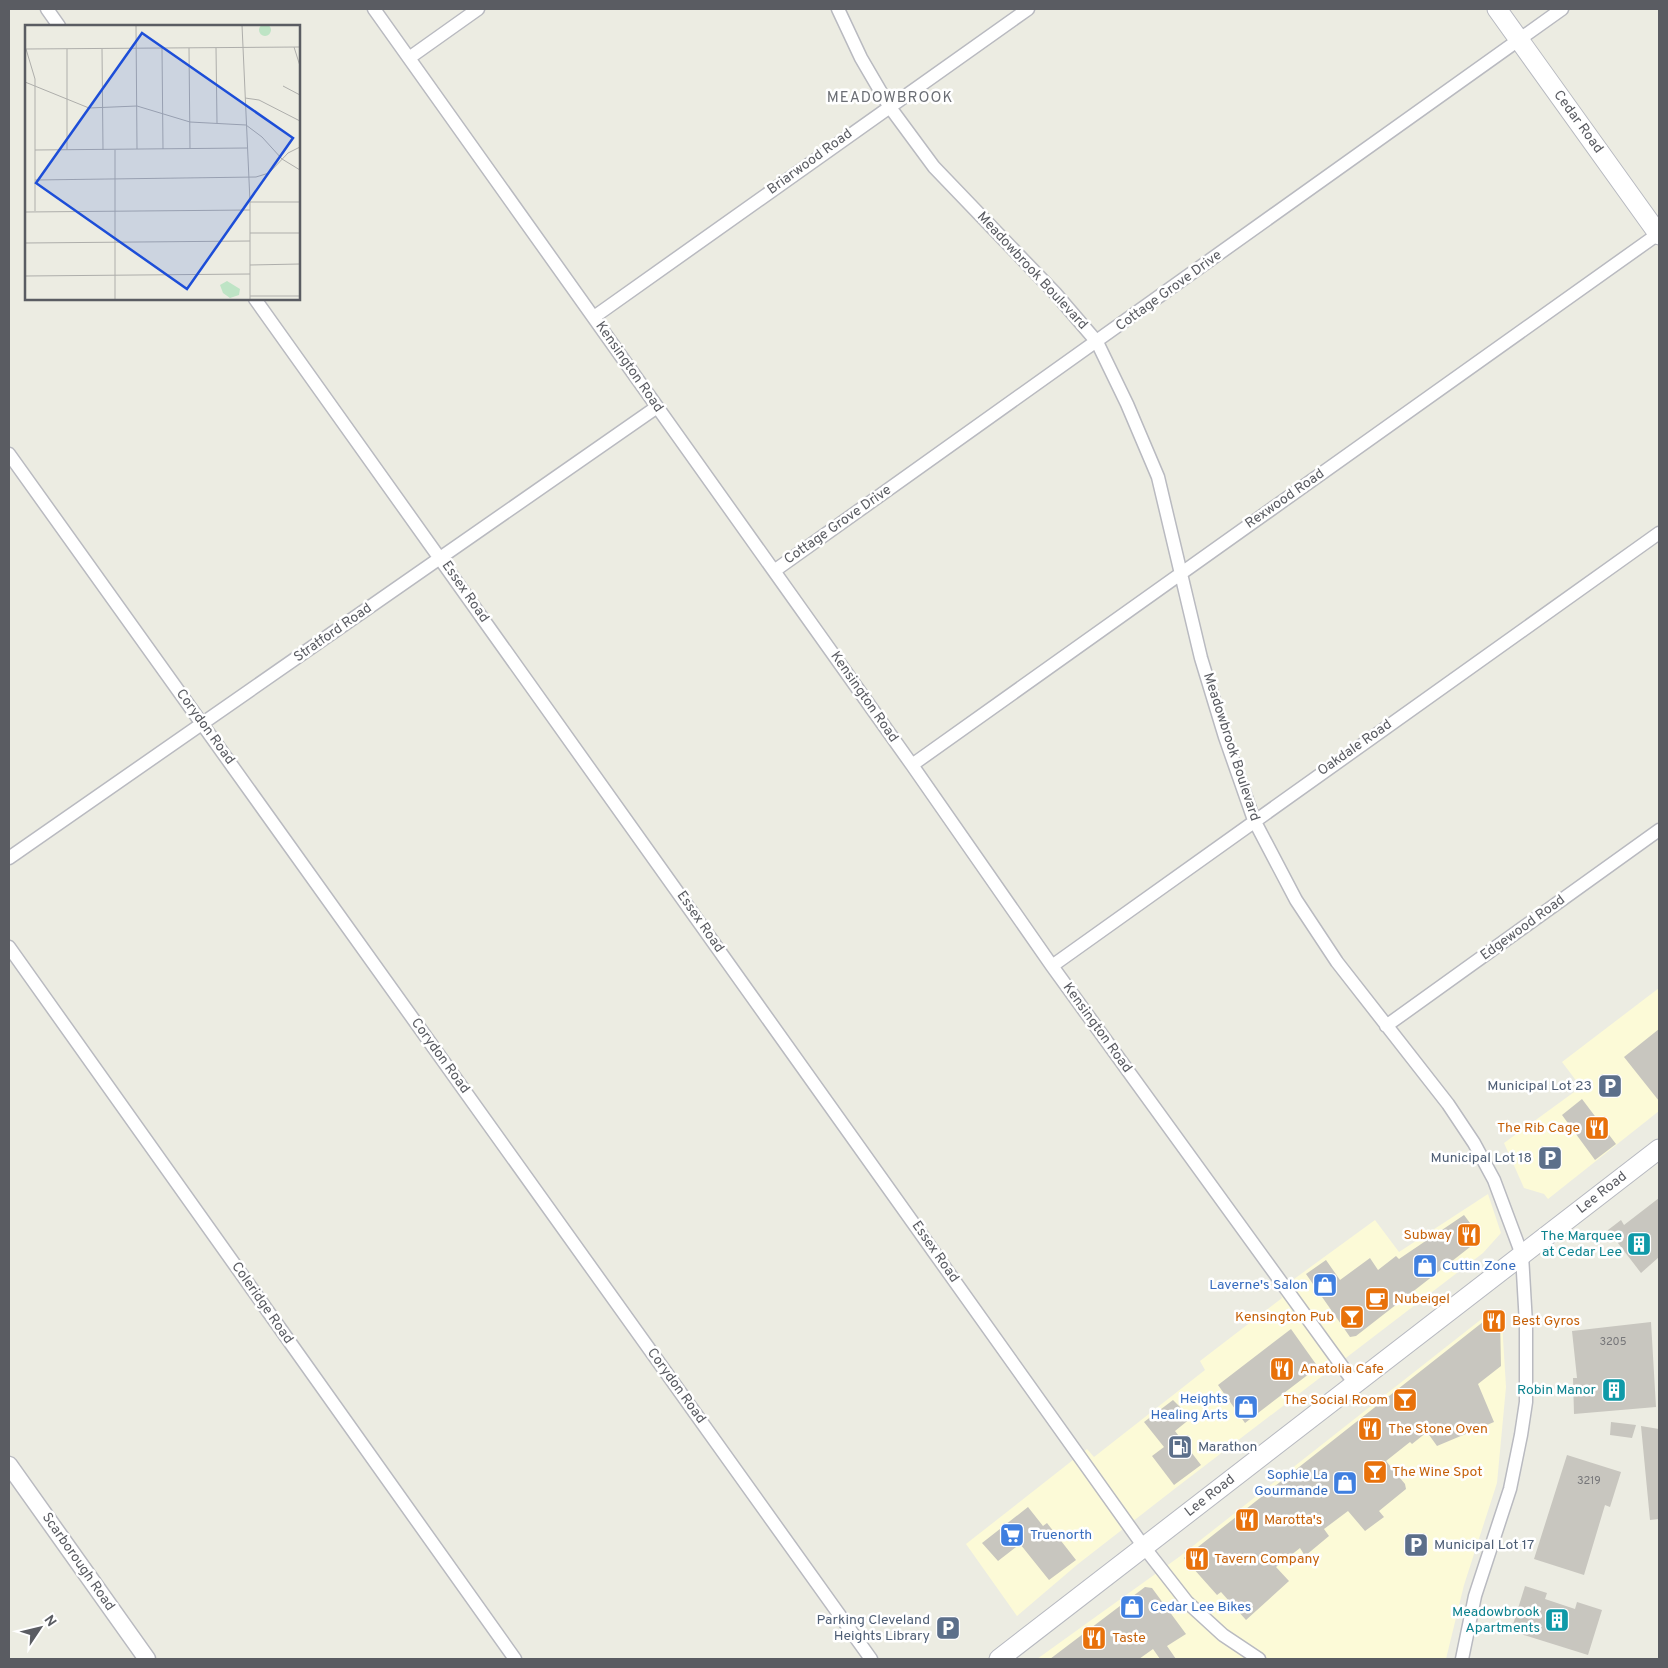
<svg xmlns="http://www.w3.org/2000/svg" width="1668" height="1668" font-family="Overpass,sans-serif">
	<rect width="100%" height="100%" fill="#ecece2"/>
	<!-- commercial -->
	<path fill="#fcfad7" d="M1659,988V1111L1548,1199L1544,1194L1524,1188L1504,1143L1581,1087L1562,1062Z
		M1488,1194L1501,1233L1483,1253L1177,1487L1078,1564L1017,1616L966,1544L1087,1449L1094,1457L1205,1370L1200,1361L1282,1298L1279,1290L1375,1220L1399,1252Z
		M1493,1310L1501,1314L1502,1322L1506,1387L1497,1483L1464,1585L1446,1659H1037L1179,1557Z"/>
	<!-- building -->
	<path fill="#c8c6bf" d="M1659,1029V1101L1624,1057Z
		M1582,1099L1616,1144L1595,1160L1562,1115Z
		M1659,1198V1257L1641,1273L1608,1230L1621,1220L1624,1225Z
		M1464,1215L1479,1235V1240L1356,1336L1350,1337L1306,1274L1326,1260L1340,1280L1370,1258L1378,1270L1396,1256L1399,1259Z
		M1493,1314L1500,1317L1501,1366L1478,1384L1494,1422L1437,1446L1427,1432L1412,1444L1410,1442L1386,1461L1405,1484L1406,1489L1379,1511L1384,1517L1365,1531L1348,1511L1324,1529L1329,1536L1305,1556L1300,1548L1276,1567L1289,1581L1246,1620L1221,1592L1217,1595L1184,1558Z
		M1651,1322L1656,1407L1574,1414L1573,1378H1577L1572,1331Z
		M1291,1329L1318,1367L1245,1423L1218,1385Z
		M1173,1400L1191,1418L1175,1431L1201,1465L1174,1485L1152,1456L1164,1447L1144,1422Z
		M1611,1422L1636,1425L1632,1438L1610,1435Z
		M1641,1426L1659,1429V1519L1650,1520Z
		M1567,1455L1621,1472L1610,1507L1605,1505L1584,1575L1534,1559Z
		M1028,1507L1043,1526L1047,1523L1076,1560L1049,1580L1020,1544L998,1561L982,1543Z
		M1525,1586L1547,1593L1545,1599L1575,1609L1577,1602L1602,1610L1588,1655L1511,1631Z
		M1145,1587L1152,1588L1186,1634L1167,1646L1176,1659H1160L1153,1649L1139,1659H1050Z"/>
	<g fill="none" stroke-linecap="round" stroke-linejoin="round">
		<defs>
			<path id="minor" d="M47,9L59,26
				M374,9L912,765L1052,966L1355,1384
				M838,9L861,58L889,106L934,167L1055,293L1097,342L1127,404L1158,477L1201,658L1225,737L1254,820L1296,900L1337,962L1448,1104L1474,1143L1494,1180L1522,1255L1526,1324V1402L1521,1435L1510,1489L1475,1596L1462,1659
				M409,58L478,9
				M255,299L1144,1547L1187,1602L1223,1635L1259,1659
				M594,317L1028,9
				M9,454L871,1659
				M774,571L1562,9
				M912,765L1658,234
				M9,858L657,407
				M9,947L515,1659
				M1052,966L1659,533
				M1386,1026L1659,830"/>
			<path id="tertiary" d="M9,1465L147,1659"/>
			<path id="secondary" d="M1497,9L1659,235
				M999,1659L1659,1149"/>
		</defs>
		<!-- minor casing -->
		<use href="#minor" stroke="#b9bac0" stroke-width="15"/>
		<!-- tertiary casing -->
		<use href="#tertiary" stroke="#b9bac0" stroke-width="19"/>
		<!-- secondary casing -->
		<use href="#secondary" stroke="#b7b9c0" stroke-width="21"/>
		<!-- minor -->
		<use href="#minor" stroke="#fff" stroke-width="12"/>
		<!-- tertiary -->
		<use href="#tertiary" stroke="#fff" stroke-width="16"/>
		<!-- secondary -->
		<use href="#secondary" stroke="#fff" stroke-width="19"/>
	</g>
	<!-- icons -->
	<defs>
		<symbol id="parking-square" viewBox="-11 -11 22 22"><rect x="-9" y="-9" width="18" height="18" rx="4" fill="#5c6f8a" stroke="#fff"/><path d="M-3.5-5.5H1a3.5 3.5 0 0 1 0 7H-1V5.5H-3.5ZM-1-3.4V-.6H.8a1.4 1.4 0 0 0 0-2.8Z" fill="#fff"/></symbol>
		<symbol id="restaurant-square" viewBox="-11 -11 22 22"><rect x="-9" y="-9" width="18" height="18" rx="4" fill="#e8710a" stroke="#fff"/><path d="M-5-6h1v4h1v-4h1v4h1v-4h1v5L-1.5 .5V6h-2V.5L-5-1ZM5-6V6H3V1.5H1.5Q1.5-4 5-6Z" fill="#fff"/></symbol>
		<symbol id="building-square" viewBox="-11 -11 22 22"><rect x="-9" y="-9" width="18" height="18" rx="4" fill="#0f9aa8" stroke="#fff"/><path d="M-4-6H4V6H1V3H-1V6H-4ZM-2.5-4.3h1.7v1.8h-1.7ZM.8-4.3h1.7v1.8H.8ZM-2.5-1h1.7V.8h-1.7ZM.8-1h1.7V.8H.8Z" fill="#fff"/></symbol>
		<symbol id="shop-square" viewBox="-11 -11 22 22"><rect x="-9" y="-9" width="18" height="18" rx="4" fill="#3f7fe0" stroke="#fff"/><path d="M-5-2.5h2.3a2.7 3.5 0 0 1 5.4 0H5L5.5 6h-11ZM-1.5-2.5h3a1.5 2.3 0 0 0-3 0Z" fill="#fff"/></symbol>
		<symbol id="cafe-square" viewBox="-11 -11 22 22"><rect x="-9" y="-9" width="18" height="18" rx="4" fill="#e8710a" stroke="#fff"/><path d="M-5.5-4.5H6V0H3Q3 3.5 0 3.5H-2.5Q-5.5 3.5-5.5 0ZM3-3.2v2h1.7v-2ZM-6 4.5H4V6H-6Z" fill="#fff"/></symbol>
		<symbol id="bar-square" viewBox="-11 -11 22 22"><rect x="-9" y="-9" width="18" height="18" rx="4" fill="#e8710a" stroke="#fff"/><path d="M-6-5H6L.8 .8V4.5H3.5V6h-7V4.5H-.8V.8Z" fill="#fff"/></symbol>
		<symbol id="fuel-square" viewBox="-11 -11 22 22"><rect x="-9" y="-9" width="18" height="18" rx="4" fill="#5c6f8a" stroke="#fff"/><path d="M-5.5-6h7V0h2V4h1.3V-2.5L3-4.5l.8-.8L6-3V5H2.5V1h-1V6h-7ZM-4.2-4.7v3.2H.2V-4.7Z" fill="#fff"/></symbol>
		<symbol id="supermarket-square" viewBox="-11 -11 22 22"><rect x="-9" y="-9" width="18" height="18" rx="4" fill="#3f7fe0" stroke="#fff"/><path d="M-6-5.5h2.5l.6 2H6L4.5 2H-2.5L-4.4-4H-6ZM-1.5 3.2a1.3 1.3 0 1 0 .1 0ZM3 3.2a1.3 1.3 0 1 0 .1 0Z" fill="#fff"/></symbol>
	</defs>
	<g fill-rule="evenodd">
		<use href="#parking-square" x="1596" y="1072" width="28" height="28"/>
		<use href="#restaurant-square" x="1583" y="1114" width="28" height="28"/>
		<use href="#parking-square" x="1536" y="1144" width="28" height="28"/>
		<use href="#restaurant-square" x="1455" y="1221" width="28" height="28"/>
		<use href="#building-square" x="1625" y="1230" width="28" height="28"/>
		<use href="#shop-square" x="1411" y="1252" width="28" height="28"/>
		<use href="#shop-square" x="1311" y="1271" width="28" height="28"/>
		<use href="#cafe-square" x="1363" y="1285" width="28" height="28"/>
		<use href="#bar-square" x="1338" y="1303" width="28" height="28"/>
		<use href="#restaurant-square" x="1480" y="1307" width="28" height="28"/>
		<use href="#restaurant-square" x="1268" y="1355" width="28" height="28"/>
		<use href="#building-square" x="1600" y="1376" width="28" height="28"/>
		<use href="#bar-square" x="1391" y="1386" width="28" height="28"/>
		<use href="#shop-square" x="1232" y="1393" width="28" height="28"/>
		<use href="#restaurant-square" x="1356" y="1415" width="28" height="28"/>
		<use href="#fuel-square" x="1166" y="1433" width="28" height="28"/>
		<use href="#bar-square" x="1361" y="1458" width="28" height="28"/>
		<use href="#shop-square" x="1331" y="1469" width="28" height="28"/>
		<use href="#restaurant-square" x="1233" y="1506" width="28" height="28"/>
		<use href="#supermarket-square" x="998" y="1521" width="28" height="28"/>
		<use href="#parking-square" x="1402" y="1531" width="28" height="28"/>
		<use href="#restaurant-square" x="1183" y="1545" width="28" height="28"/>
		<use href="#shop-square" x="1118" y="1593" width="28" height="28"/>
		<use href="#building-square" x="1543" y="1606" width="28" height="28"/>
		<use href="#parking-square" x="934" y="1614" width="28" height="28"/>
		<use href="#restaurant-square" x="1080" y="1624" width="28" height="28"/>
	</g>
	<g text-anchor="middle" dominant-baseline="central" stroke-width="5" stroke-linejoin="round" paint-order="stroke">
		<!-- number labels -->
		<g font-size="11" fill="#767679">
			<text x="1613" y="1342">3205</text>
			<text x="1589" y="1481">3219</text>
		</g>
		<!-- street labels -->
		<g font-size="14" fill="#5a5c62" stroke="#fff">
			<text transform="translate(1578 122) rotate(54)">Cedar Road</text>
			<text transform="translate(810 162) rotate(-36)">Briarwood Road</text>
			<text transform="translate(1032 271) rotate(47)">Meadowbrook Boulevard</text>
			<text transform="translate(1169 291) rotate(-36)">Cottage Grove Drive</text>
			<text transform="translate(629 367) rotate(55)">Kensington Road</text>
			<text transform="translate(1285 499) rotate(-35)">Rexwood Road</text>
			<text transform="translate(838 525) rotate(-35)">Cottage Grove Drive</text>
			<text transform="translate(465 592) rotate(55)">Essex Road</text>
			<text transform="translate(333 633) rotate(-35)">Stratford Road</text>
			<text transform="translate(864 697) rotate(55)">Kensington Road</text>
			<text transform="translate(205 727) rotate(54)">Corydon Road</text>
			<text transform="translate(1231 747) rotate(72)">Meadowbrook Boulevard</text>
			<text transform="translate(1355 748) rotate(-35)">Oakdale Road</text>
			<text transform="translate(700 922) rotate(55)">Essex Road</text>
			<text transform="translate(1523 928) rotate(-36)">Edgewood Road</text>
			<text transform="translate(1097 1028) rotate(54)">Kensington Road</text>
			<text transform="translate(440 1056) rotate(54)">Corydon Road</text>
			<text transform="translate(1602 1193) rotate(-38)">Lee Road</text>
			<text transform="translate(935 1252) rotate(55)">Essex Road</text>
			<text transform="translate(262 1303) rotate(55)">Coleridge Road</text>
			<text transform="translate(676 1386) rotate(54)">Corydon Road</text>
			<text transform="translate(1210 1496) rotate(-38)">Lee Road</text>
			<text transform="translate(78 1562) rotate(55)">Scarborough Road</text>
		</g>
		<!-- service labels -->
		<g font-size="14" fill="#4e5e75" stroke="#fff" text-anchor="end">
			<text x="1592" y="1086">Municipal Lot 23</text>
			<text x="1532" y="1158">Municipal Lot 18</text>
			<text x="1198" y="1447" text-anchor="start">Marathon</text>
			<text x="1434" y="1545" text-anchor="start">Municipal Lot 17</text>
			<text x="930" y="1620">Parking Cleveland<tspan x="930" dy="16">Heights Library</tspan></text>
		</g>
		<!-- food labels -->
		<g font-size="14" fill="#c56008" stroke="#fff" text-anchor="start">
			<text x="1580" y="1128" text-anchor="end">The Rib Cage</text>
			<text x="1452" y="1235" text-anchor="end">Subway</text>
			<text x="1394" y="1299">Nubeigel</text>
			<text x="1334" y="1317" text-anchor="end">Kensington Pub</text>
			<text x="1512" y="1321">Best Gyros</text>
			<text x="1300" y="1369">Anatolia Cafe</text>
			<text x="1388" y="1400" text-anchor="end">The Social Room</text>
			<text x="1388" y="1429">The Stone Oven</text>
			<text x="1392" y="1472">The Wine Spot</text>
			<text x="1264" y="1520">Marotta's</text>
			<text x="1214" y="1559">Tavern Company</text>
			<text x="1112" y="1638">Taste</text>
		</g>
		<!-- culture labels -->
		<g font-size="14" fill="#0d838f" stroke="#fff" text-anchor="end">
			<text x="1622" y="1236">The Marquee<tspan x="1622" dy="16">at Cedar Lee</tspan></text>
			<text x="1596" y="1390">Robin Manor</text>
			<text x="1540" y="1612">Meadowbrook<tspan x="1540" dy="16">Apartments</tspan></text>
		</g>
		<!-- shop labels -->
		<g font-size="14" fill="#366cbe" stroke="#fff" text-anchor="start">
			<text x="1442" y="1266">Cuttin Zone</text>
			<text x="1308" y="1285" text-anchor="end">Laverne's Salon</text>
			<text x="1228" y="1399" text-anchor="end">Heights<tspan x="1228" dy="16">Healing Arts</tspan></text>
			<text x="1328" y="1475" text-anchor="end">Sophie La<tspan x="1328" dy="16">Gourmande</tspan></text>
			<text x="1030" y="1535">Truenorth</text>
			<text x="1150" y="1607">Cedar Lee Bikes</text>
		</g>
		<!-- neighbourhood labels -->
		<g font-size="15" letter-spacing="1" fill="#6b6e74" stroke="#fff">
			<text x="890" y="98">MEADOWBROOK</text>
		</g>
	</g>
	<!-- overview -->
	<g transform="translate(25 25)">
		<rect width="275" height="275" fill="#ecece2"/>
		<path d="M234 5a6 6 0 1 1 12 0a6 6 0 1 1-12 0ZM202,256L215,264L214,270L205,273L198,268L195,260Z" fill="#bee4c5"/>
		<path fill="none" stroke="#aeaeab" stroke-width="1" d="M111,0L112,124M217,0L225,177V275M269,22L275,41M137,23L138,124M164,23L165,124M191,23L192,98M0,24L275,22M1,24L10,54V186M42,24V125M77,24L78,125M0,57L64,83L112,81L165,97L221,100L237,112L257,134L275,145M258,61L275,70M220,73L234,75L275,96M10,125L222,123M90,125V275M10,155L231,152L244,148L263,128L275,122M225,177H275M0,187L225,185M225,208H275M0,218L225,216M225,240L275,239M0,251L225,249M225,271H275"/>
		<path fill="#1d4ed8" fill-opacity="0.15" stroke="#1d4ed8" stroke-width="2.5" d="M117,8L268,113L162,264L11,158Z"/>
		<rect width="275" height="275" fill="none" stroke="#5a5c62" stroke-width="2.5"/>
	</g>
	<!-- border -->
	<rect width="1668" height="1668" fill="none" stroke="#5a5c62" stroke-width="20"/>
	<!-- north arrow -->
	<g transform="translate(40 1628) rotate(55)" stroke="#ffffff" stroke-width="4" paint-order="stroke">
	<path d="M0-4L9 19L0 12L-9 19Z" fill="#5a5c62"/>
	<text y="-8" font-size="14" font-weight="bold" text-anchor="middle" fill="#5a5c62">N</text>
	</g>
</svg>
